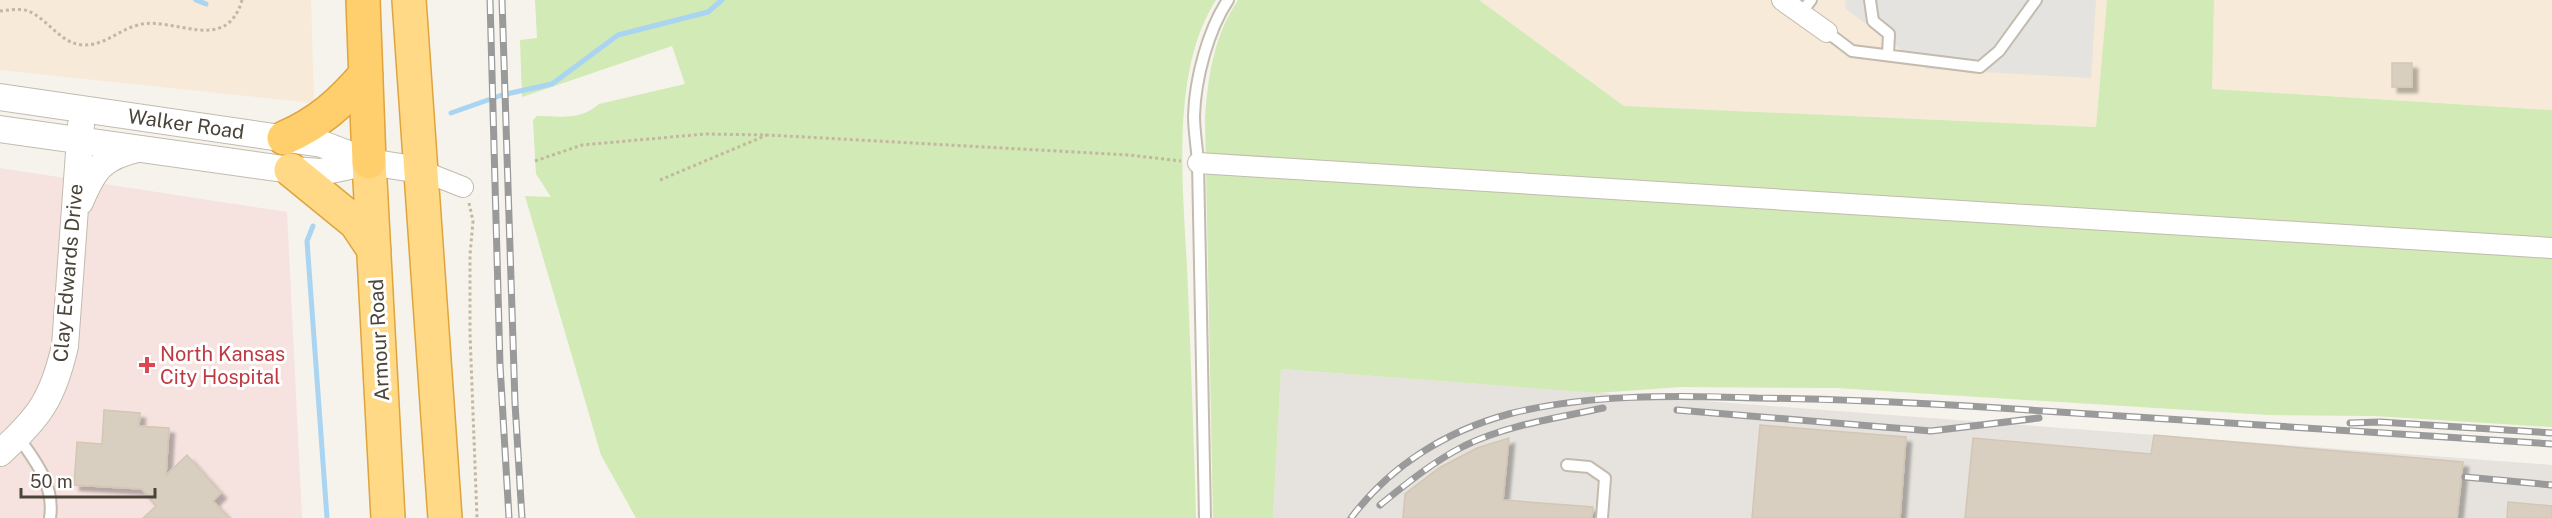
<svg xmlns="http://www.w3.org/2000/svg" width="2552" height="518" font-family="'Public Sans',sans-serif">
	<defs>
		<filter id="shadow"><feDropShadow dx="5.5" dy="5.5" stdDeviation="1.5" flood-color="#0004"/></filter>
	</defs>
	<rect width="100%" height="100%" fill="#f6f3ec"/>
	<!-- commercial -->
	<path fill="#f7ead8" d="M0,0H311L314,103L0,70Z
		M1479,0H2107L2096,127L1624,106Z
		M2214,0H2552V110L2211,89Z"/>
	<!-- industrial -->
	<path fill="#e6e2dd" d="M1281,369L2552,465V518H1273Z"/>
	<!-- medical -->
	<path fill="#f6e3e0" d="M0,168L287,212L302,518H0Z"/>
	<!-- green -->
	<path fill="#d2eab5" d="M535,0H1216C1167,76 1185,202 1188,290C1191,366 1194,442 1196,518H636L601,455L525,196L551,197L536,174L533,120L537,116C559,116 580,121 599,104L685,84L672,46L522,97L520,40L537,38Z
		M1238,0H1479L1624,106L2096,127L2107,0H2214L2212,89L2552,110V427L2374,416L2268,415L1836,388L1681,387L1597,393L1281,369L1273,518H1213L1205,118C1208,76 1214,35 1238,0Z"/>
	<!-- parking -->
	<path fill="#e5e3e0" d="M1845,0H2096L2091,78L1927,69L1846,9Z"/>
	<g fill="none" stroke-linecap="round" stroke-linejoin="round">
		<!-- stream -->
		<path stroke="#a9d4f2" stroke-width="5" d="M196,0L206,4
			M451,113L502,95L552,84L618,35L708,12L722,0
			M313,226L307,241L327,518"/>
	</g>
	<!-- building -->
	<path fill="#d8cfc1" stroke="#d3c7b4" stroke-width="1.5" filter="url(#shadow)" d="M2392,63H2412V87H2392Z
		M104,410L140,413L139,426L169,428L166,475L187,455L221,493L213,501L229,518H143L156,506L142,489L74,485L77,442L102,444Z
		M1760,425L1906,437L1900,518H1752Z
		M2154,435L2463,462L2457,518H1965L1973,438L2151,454Z
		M1509,438L1503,500L1593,507L1592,518H1403L1405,494L1439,468L1477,448Z
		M2508,502L2552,506V518H2507Z"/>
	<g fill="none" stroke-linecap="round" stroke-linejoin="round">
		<defs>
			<path id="service" d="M1870,0L1873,21L1889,34L1888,55
				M1801,13L1811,0
				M1827,32L1852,51L1980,67L1999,51L2036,0
				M18,437C36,461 55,487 50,518
				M1567,465L1589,467L1605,478L1602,518
				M1205,518L1198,163C1197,147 1194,131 1194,116C1195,79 1208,30 1228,0"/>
			<path id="minor" d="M1782,0L1827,32
				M1198,163L2552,248
				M420,170L463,187"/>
			<path id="tertiary" d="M0,97L322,144L369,162L420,170
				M0,129L291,170L321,172L369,162
				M80,202C94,169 102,157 137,149
				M0,453C40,417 53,398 65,346L81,125"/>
			<path id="trunk" d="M409,0L445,518
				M369,162L388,518
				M291,170L356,223L374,250"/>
			<path id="motorway" d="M363,0L369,162
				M284,138C319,123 341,103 366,74"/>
		</defs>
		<!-- service casing -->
		<use href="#service" stroke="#c2bbae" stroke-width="14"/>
		<!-- minor casing -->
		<use href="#minor" stroke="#c2bbae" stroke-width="22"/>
		<!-- tertiary casing -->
		<use href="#tertiary" stroke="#c2bbae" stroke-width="28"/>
		<!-- trunk casing -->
		<use href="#trunk" stroke="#e0a43c" stroke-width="36"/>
		<!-- motorway casing -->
		<use href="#motorway" stroke="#e0a43c" stroke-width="36"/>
		<!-- path -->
		<path stroke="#c4b79f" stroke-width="3" stroke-dasharray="3 3" stroke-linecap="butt" d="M0,11C8,10 21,8 28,11C47,18 60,43 82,45C105,46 118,30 138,25C173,15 226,56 242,0
			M535,161L582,145L705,134L768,135L1129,155L1181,161
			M660,180L767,135
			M469,203L473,221L470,255V334L477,518"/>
		<!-- service -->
		<use href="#service" stroke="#fff" stroke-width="10"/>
		<!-- minor -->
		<use href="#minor" stroke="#fff" stroke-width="20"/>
		<!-- tertiary -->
		<use href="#tertiary" stroke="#fff" stroke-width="26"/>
		<!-- trunk -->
		<use href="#trunk" stroke="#ffd985" stroke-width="33"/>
		<!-- motorway -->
		<use href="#motorway" stroke="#ffcf6e" stroke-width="33"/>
		<defs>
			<path id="rail" d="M490,0L500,365L509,518
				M502,0L515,403L522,518
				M1677,410L1931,431L2039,418
				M2350,423L2380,422L2552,433
				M2465,477L2552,485
				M1380,505C1407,483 1433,462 1464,446C1507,425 1557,418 1603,408
				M1351,518C1390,466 1446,431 1509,414C1586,394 1677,395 1757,398C1827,399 1897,402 1968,406C2163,419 2357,431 2552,444"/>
		</defs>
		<!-- rail casing -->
		<use href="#rail" stroke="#9a9a9a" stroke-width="7"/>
		<!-- rail -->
		<use href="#rail" stroke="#fff" stroke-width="4.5" stroke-dasharray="14" stroke-linecap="butt"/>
	</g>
	<!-- markers -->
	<path fill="#e0444e" stroke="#fff" stroke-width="2" d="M144 356h6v6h6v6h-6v6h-6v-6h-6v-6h6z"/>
	<g text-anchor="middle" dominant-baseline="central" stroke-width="6" stroke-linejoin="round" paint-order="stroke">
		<!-- street labels -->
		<g font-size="20" fill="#4b4439" stroke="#fff">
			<text transform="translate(186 124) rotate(8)">Walker Road</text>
			<text transform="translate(68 273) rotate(-85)">Clay Edwards Drive</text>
			<text transform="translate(379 340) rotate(-93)">Armour Road</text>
		</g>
		<!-- health labels -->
		<g font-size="20" fill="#be3a42" stroke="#fff" text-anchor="start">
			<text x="160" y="354">North Kansas<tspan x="160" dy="23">City Hospital</tspan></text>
		</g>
	</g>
	<!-- scale -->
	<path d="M21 488v9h134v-9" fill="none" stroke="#4b4439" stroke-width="3"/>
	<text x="30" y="488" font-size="18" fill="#4b4439" stroke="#ffffff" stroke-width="4.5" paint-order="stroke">50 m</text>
</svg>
